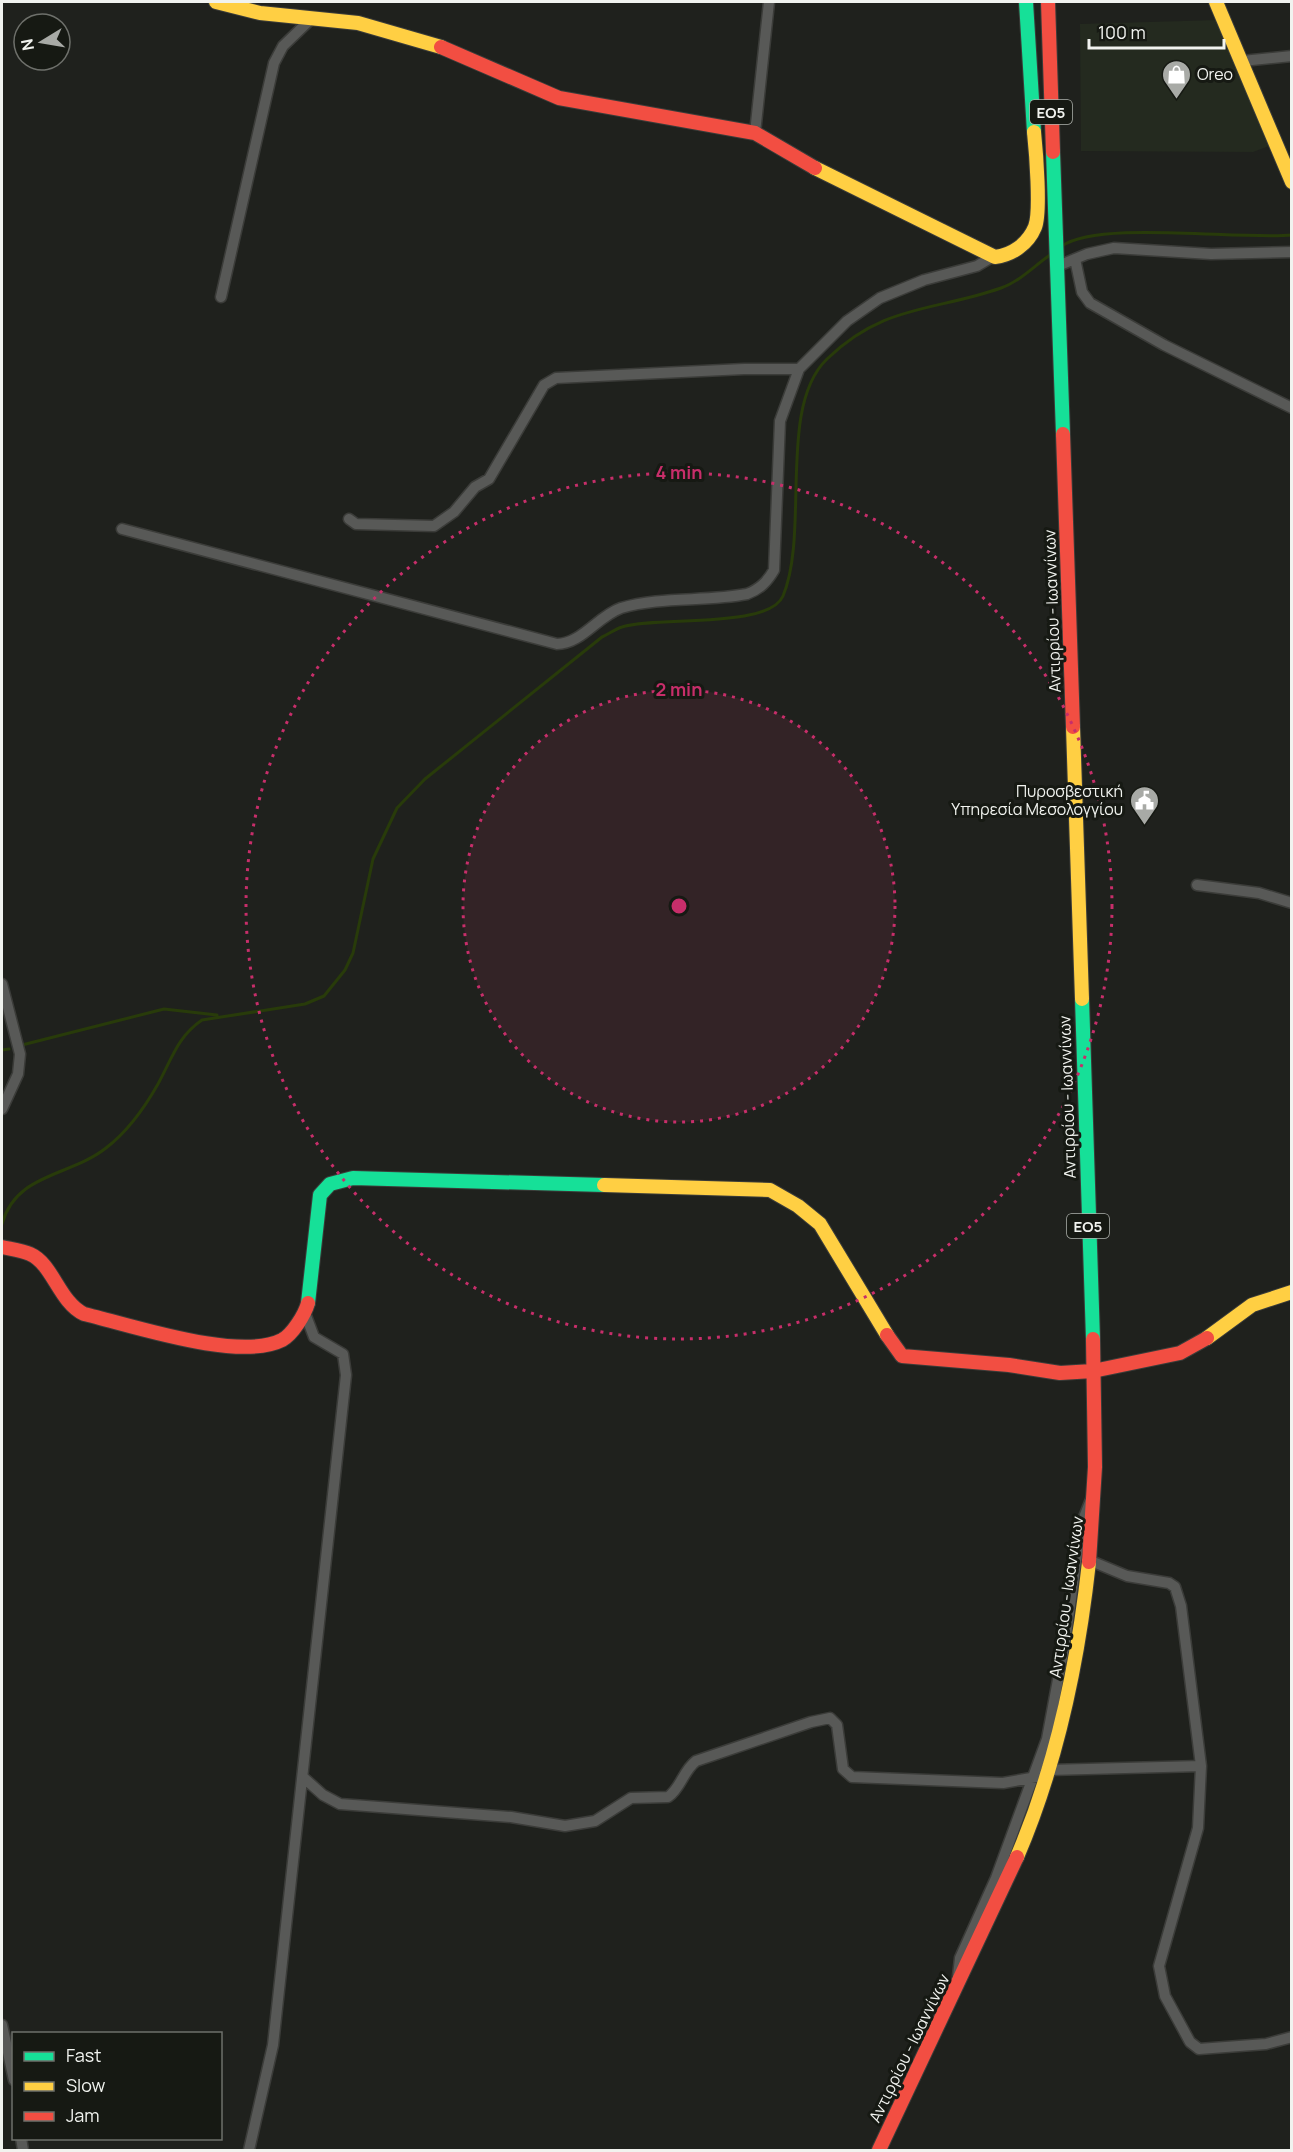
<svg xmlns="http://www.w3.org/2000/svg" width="1293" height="2152" font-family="Manrope,sans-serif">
	<rect width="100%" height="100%" fill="#1f211d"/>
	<!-- built -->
	<path fill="#242a1f" d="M1218,20L1269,146L1253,152L1081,151L1080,24Z"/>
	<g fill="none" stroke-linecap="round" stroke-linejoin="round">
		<!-- stream -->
		<path stroke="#283b0a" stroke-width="3" d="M1062,246C1099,220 1239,240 1292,235
			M22,1045L164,1009L217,1015
			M2,1050L9,1049
			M2,1224C16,1173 69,1177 106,1148C127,1132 145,1107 158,1084C172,1059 177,1037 202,1020L305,1004L324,996L345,970L353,953L373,859L397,808L425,779L602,637C609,634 615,629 622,627C656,616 769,629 783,596C810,531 777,407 827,359C884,304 932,312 1001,288C1019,282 1034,266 1050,255"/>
		<defs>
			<path id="street" d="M1242,61L1292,56
				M755,133L769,2
				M1075,259L1082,292L1090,303L1164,345L1292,408
				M1058,266L1087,254L1114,248L1211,254L1292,252
				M221,297L274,63L283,46L312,18
				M349,519L356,524L434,526L454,512L475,487L489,479L544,385L556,378L744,369H799
				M122,529L557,644C581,644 598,616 621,608C661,596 706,602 747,594C760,589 767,582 774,570L780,421L799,369L847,321L880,298L924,280L977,266L992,257
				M1197,885L1259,893L1292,903
				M2,984L20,1054L18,1074L2,1109
				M1091,1561L1127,1576L1169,1583L1175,1587L1181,1606L1201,1766
				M1049,1770L1201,1766L1198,1828L1159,1966L1165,1996L1190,2042L1199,2049L1266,2044L1292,2037
				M304,1778L323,1795L340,1804L511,1817L565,1826L595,1821L631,1798L668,1797C681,1788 683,1771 696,1761L811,1722L830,1718L837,1725L843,1769L852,1777L1003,1783L1048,1775
				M958,1976L960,1958L996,1878L1047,1739L1065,1642L1081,1525L1092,1497
				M2,2025L14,2080
				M21,2138L23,2150
				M249,2150L273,2045L346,1375L343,1354L314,1337L305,1313"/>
			<path id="fast" d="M1026,2L1034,132
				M1053,152L1063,434
				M1082,999L1093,1339
				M308,1303L320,1195L330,1184L353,1178L604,1185"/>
			<path id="slow" d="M216,2L260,13L358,23L441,47
				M1216,2L1292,182
				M815,168L995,257C1012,255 1028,244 1035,227C1041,212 1036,151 1034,132
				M1073,727L1082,999
				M604,1185L770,1190L798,1206L820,1224L887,1335
				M1207,1338L1252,1305L1292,1292
				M1017,1857C1057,1764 1078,1663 1089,1562"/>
			<path id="jam" d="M1048,2L1053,152
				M441,47L559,98L755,133L815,168
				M1063,434L1073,727
				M2,1247C11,1249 22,1250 30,1254C53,1264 59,1302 84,1314C131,1325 239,1362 282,1340C293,1334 305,1314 308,1303
				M887,1335L902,1356L1009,1365L1060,1373L1093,1371L1180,1353L1207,1338
				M1089,1562L1095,1467L1093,1339
				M879,2150L1017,1857"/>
		</defs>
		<!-- street casing -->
		<use href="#street" stroke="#3b3c39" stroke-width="13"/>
		<!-- fast casing -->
		<use href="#fast" stroke="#3b3c39" stroke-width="16"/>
		<!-- slow casing -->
		<use href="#slow" stroke="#3b3c39" stroke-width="16"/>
		<!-- jam casing -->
		<use href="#jam" stroke="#3b3c39" stroke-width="16"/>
		<!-- street -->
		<use href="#street" stroke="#585957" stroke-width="10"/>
		<!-- fast -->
		<use href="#fast" stroke="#16e098" stroke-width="14"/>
		<!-- slow -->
		<use href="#slow" stroke="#ffcf43" stroke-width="14"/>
		<!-- jam -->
		<use href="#jam" stroke="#f24e42" stroke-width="14"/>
	</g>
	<!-- distance rings -->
	<circle cx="679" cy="906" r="216" fill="#c72e6a" fill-opacity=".12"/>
	<g fill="none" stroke="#c72e6a" stroke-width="3" stroke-dasharray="3 6">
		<circle cx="679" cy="906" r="216"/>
		<circle cx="679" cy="906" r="433"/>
	</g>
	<!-- icons -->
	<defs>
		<symbol id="shop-pin" viewBox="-11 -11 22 30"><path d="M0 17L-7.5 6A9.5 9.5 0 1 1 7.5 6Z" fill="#a8aaa6" stroke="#161913"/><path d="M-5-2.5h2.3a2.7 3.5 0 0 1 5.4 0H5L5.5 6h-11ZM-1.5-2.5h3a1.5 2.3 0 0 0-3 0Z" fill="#fff"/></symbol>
		<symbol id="civic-pin" viewBox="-11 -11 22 30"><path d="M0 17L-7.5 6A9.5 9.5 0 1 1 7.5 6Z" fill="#a8aaa6" stroke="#161913"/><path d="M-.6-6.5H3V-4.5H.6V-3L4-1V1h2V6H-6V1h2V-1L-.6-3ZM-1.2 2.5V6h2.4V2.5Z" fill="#fff"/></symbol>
	</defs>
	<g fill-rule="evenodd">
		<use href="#shop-pin" x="1160" y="58" width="33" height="45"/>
		<use href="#civic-pin" x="1128" y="784" width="33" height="45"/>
	</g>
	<g text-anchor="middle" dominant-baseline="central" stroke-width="6" stroke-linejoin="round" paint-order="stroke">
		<!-- shield labels -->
		<g fill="#161913" stroke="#afb2ad" stroke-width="1.5">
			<rect x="1030" y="100" width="42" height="24" rx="4.5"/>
			<rect x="1067" y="1214" width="42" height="24" rx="4.5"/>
		</g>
		<g font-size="15" font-weight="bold" fill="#f1f3ef">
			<text x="1051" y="112">ΕΟ5</text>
			<text x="1088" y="1226">ΕΟ5</text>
		</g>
		<!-- poi labels -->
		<g font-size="16" fill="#f1f3ef" stroke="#161913" text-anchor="start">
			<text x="1197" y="74">Oreo</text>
			<text x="1123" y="791" text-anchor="end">Πυροσβεστική<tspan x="1123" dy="18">Υπηρεσία Μεσολογγίου</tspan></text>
		</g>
		<!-- street labels -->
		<g font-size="16" fill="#f1f3ef" stroke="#161913">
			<text transform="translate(1052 611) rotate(-92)">Αντιρρίου - Ιωαννίνων</text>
			<text transform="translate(1067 1097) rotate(-92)">Αντιρρίου - Ιωαννίνων</text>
			<text transform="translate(1066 1597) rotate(-82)">Αντιρρίου - Ιωαννίνων</text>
			<text transform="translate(909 2048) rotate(-64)">Αντιρρίου - Ιωαννίνων</text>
		</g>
	</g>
	<circle cx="679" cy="906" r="9" fill="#c72e6a" stroke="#161913" stroke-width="3"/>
	<g font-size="18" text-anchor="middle" font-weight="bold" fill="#c72e6a" stroke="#161913" stroke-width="6" stroke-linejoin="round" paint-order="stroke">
		<text x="679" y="479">4 min</text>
		<text x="679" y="696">2 min</text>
	</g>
	<!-- border -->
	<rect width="1293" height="2152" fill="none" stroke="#f1f3ef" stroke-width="6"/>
	<!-- legend -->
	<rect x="12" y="2032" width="210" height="108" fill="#161913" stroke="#6e706b" stroke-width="1.5"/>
	<rect x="24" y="2052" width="30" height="9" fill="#16e098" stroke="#6e706b" stroke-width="1.5"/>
	<text x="66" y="2062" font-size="18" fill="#f1f3ef">Fast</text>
	<rect x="24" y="2082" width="30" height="9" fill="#ffcf43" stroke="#6e706b" stroke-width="1.5"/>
	<text x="66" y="2092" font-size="18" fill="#f1f3ef">Slow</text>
	<rect x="24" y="2112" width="30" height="9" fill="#f24e42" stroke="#6e706b" stroke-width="1.5"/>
	<text x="66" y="2122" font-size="18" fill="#f1f3ef">Jam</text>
	<!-- north arrow -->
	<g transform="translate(42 42) rotate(259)"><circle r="28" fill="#161913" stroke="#6e706b" stroke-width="1.5"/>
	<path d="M0-4.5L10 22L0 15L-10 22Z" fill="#a8aaa6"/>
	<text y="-9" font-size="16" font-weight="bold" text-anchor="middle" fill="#f1f3ef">N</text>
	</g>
	<!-- scale -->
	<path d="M1089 39v9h135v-9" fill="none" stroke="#f1f3ef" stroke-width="3"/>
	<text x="1098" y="39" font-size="18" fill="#f1f3ef" stroke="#161913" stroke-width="4.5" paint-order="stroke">100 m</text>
</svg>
